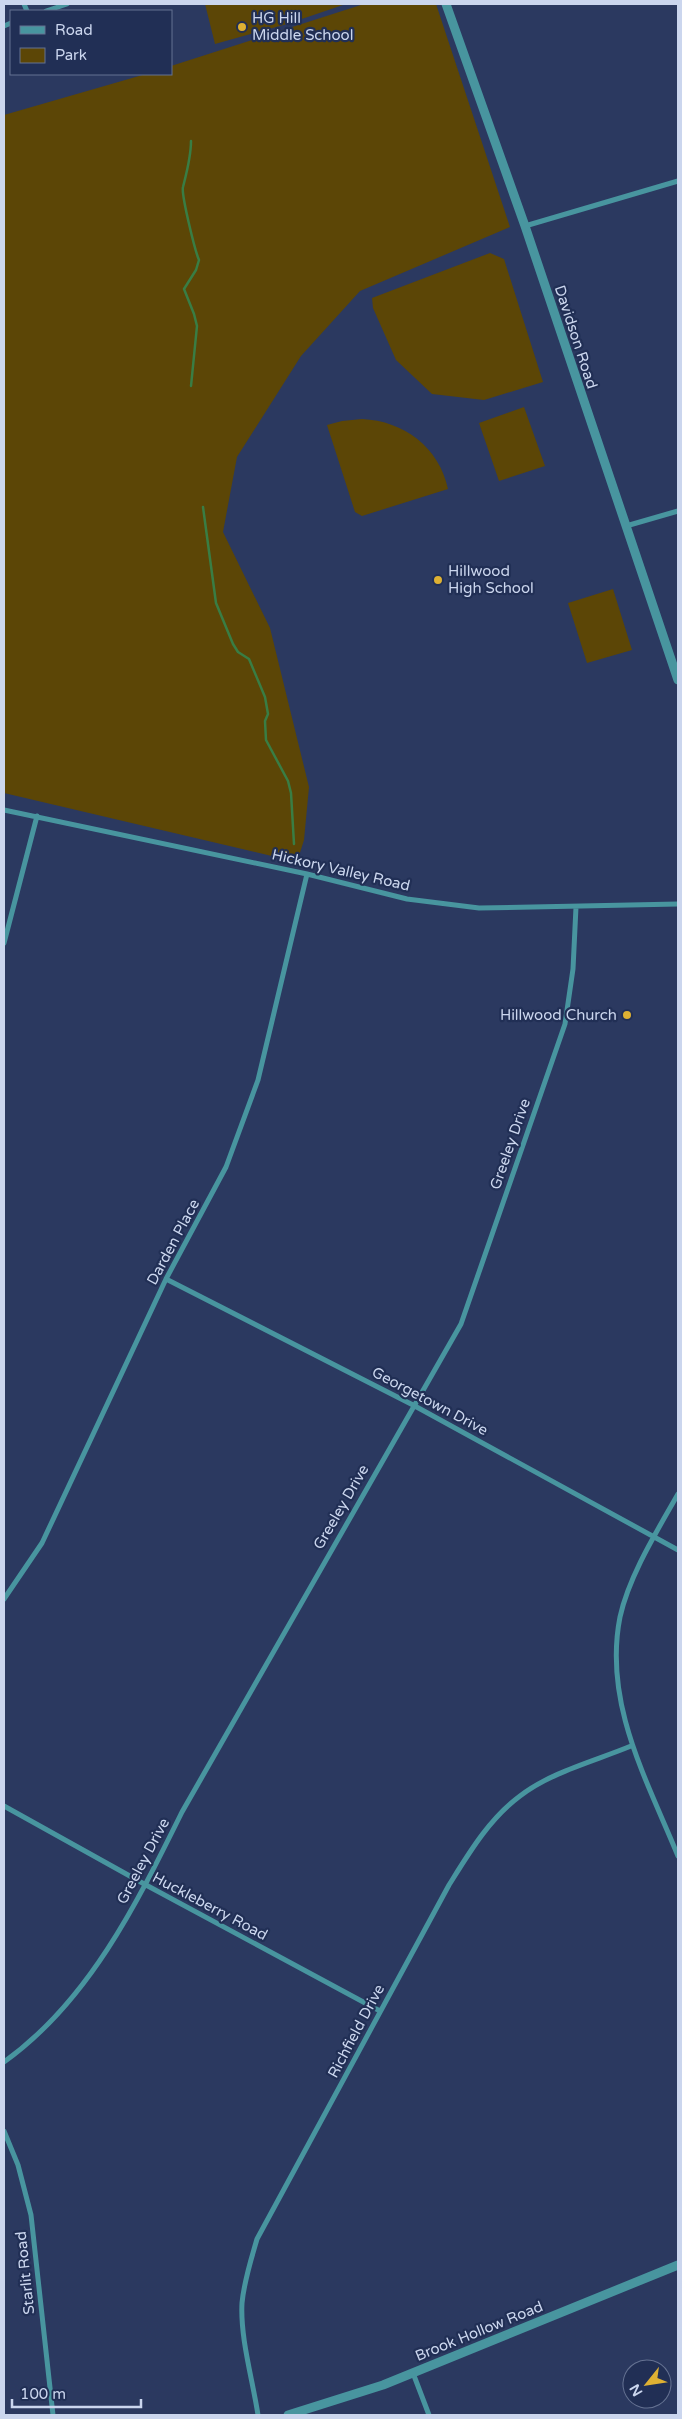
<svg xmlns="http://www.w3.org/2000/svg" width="682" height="2419" viewBox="0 0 682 2419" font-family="'Varela Round',sans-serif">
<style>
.green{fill:#5c4606}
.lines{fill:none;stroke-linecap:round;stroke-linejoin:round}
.stream{stroke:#397d44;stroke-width:2.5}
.minor{stroke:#48959f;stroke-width:5}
.tertiary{stroke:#48959f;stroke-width:9}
.poi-dot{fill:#deb133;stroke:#212f55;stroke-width:2}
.labels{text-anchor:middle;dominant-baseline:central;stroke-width:4.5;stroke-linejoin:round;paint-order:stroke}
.poi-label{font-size:15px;fill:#cbd6ee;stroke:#212f55;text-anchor:start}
.street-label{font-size:15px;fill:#cbd6ee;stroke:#212f55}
</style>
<rect width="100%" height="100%" fill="#2b3960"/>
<!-- green -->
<path class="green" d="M 205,4 L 346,4 L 287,24 L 215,44 Z
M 364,4 L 436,4 L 510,227 L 360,291 L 301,356 L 237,457 L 223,532 L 270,628 L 309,787 L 304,840 L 297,862 L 4,793 L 4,115 L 146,74 L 171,74 L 171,66 Z
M 490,253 L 504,259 L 543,382 L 484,400 L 432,394 L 396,360 L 373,308 L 372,298 Z
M 524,407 L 545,466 L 499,481 L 479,423 Z
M 362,419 C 404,421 439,447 448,489 L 362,516 L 355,512 L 327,425 L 342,421 Z
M 613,589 L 632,650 L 587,663 L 568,603 Z"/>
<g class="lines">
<!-- stream -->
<path class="stream" d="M 191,141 C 191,157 187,171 183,187 C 181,194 195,251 199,260 L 196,270 L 184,289 L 194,314 L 197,326 L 191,386
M 203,507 L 216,603 L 233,644 L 238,652 L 249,659 L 265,697 L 268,714 L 265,721 L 266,740 L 288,781 L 291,793 L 294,844"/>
<!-- minor -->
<path class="minor" d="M 24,4 L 27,11
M 46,11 L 67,4
M 4,26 L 11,23
M 525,226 L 678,181
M 626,526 L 678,511
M 4,810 L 307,874 L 407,899 L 479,908 L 678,904
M 4,943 L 37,816
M 166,1279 L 413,1405 L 678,1550
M 678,1494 C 657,1531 629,1576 620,1617 C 603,1703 647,1780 678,1856
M 4,1599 L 42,1543 L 166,1279 L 226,1167 L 258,1080 L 307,874
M 4,1806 L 146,1885 L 380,2011
M 4,2062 C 89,2001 137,1903 182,1812 L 461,1324 L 565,1024 L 573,969 L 576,907
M 4,2131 L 18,2165 L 31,2215 L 53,2415
M 413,2373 L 429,2415
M 258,2415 C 253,2381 240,2338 242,2303 C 244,2281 251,2260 257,2239 L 449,1885 C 469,1853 489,1819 520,1796 C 551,1772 595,1761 631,1746"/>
<!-- tertiary -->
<path class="tertiary" d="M 446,4 L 525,226 L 678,680
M 288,2415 L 383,2385 L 678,2265"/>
</g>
<!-- markers -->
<g class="poi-dot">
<circle cx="242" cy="27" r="5"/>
<circle cx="438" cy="580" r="5"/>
<circle cx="627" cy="1015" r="5"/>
</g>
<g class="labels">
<!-- poi labels -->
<g class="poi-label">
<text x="252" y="18">HG Hill<tspan x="252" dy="17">Middle School</tspan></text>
<text x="448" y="571">Hillwood<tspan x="448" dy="17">High School</tspan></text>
<text x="617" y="1015" text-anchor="end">Hillwood Church</text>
</g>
<!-- street labels -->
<g class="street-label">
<text transform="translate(576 337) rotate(72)">Davidson Road</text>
<text transform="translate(341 870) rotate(13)">Hickory Valley Road</text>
<text transform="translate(510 1144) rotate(-71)">Greeley Drive</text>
<text transform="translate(173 1242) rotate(-62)">Darden Place</text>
<text transform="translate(430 1401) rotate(28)">Georgetown Drive</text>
<text transform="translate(341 1507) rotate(-60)">Greeley Drive</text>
<text transform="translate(143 1861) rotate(-62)">Greeley Drive</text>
<text transform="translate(210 1906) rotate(28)">Huckleberry Road</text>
<text transform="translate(356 2031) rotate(-62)">Richfield Drive</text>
<text transform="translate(25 2273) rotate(-96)">Starlit Road</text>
<text transform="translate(479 2331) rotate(-22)">Brook Hollow Road</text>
</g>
</g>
<!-- border -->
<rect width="682" height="2419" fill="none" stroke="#cbd6ee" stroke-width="10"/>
<!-- legend -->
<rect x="10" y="10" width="162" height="65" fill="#212f55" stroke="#657292"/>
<rect x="20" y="26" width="25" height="8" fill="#48959f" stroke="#657292"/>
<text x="55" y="35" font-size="15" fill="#cbd6ee">Road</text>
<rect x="20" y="48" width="25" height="15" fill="#5c4606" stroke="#657292"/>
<text x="55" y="60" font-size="15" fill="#cbd6ee">Park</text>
<!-- north arrow -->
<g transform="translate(647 2384) rotate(240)"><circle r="24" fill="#212f55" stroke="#657292"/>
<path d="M0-4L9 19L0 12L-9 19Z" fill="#deb133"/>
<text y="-8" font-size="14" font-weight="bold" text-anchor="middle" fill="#cbd6ee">N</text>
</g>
<!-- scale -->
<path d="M12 2399v8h129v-8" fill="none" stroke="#cbd6ee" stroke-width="2.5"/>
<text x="20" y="2399" font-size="15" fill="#cbd6ee" stroke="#212f55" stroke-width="4" paint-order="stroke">100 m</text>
</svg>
